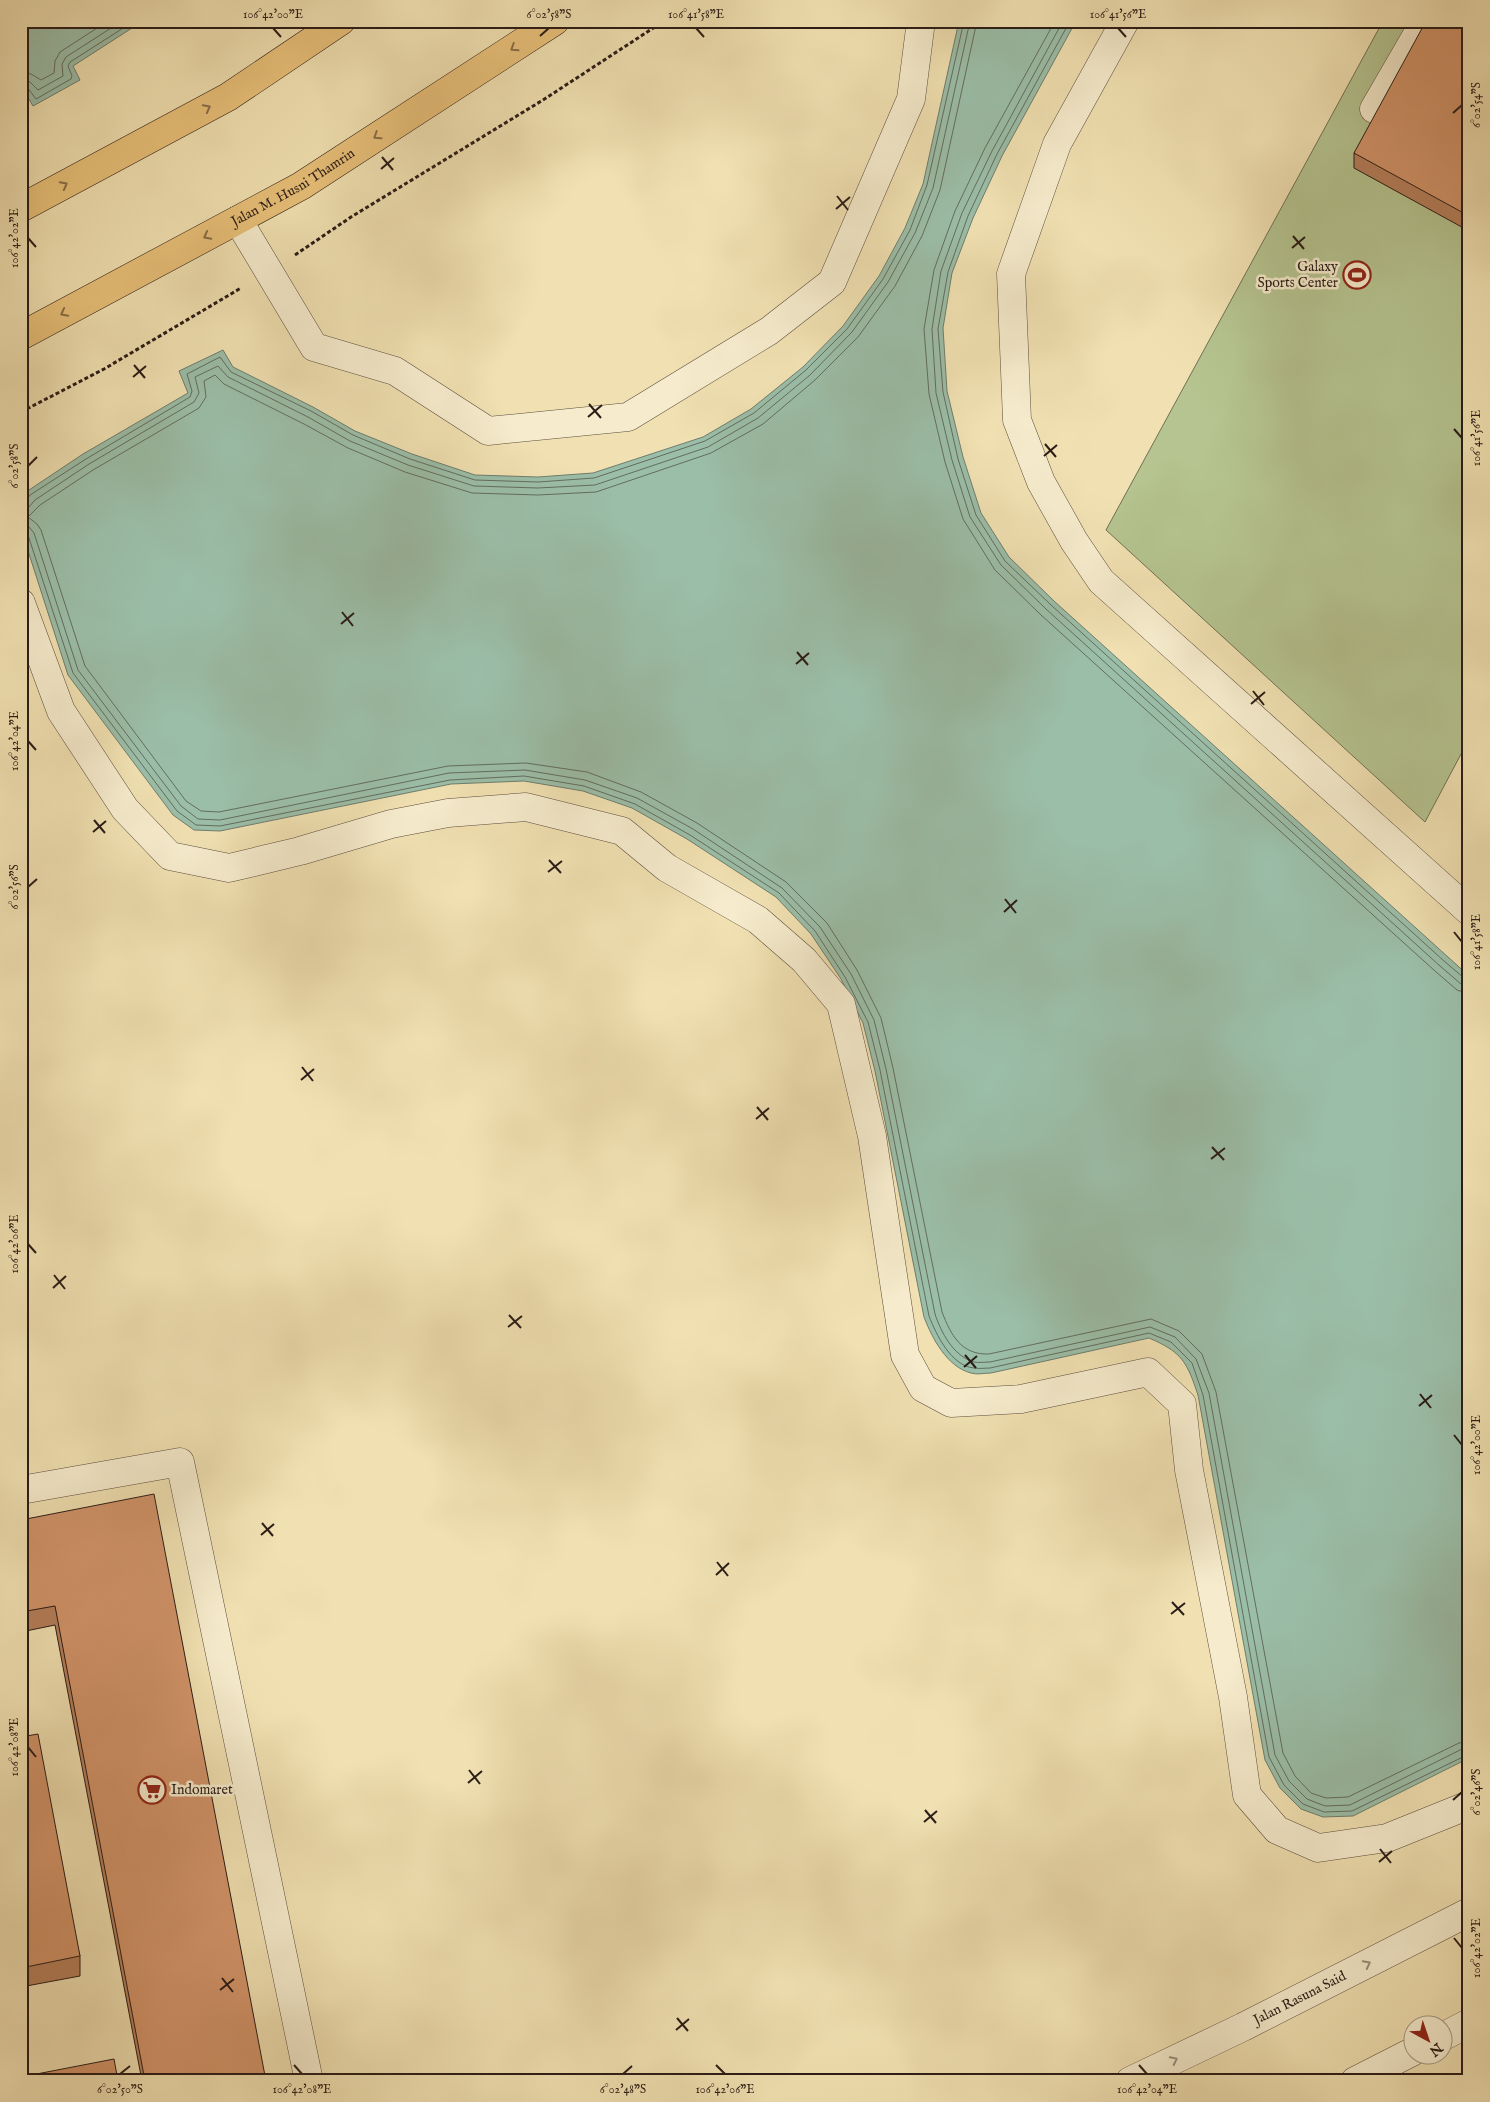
<svg xmlns="http://www.w3.org/2000/svg" width="1490" height="2102" viewBox="0 0 1490 2102" font-family="'IM FELL English',serif">
<style>
.green{fill:#b5c490;stroke:#707054}
.water{fill:#9bbea8;stroke:#6e7d6e}
.lines{fill:none;stroke-linecap:round;stroke-linejoin:round}
.shore{stroke:#626d60;stroke-width:1}
.minor-casing{stroke:#5c4d3e;stroke-width:29}
.major-casing{stroke:#2a1c17;stroke-width:29}
.path{stroke:#2a1c17;stroke-width:3;stroke-dasharray:4 2.5;stroke-linecap:butt}
.minor{stroke:#f6eccd;stroke-width:28}
.major{stroke:#e8c079;stroke-width:28}
.wall{fill:#b57f5b;stroke:#2a1c17}
.building{fill:#d2946a;stroke:#2a1c17}
.oneway{stroke:#896e48}
.oneway2{stroke:#9a8e7b}
.ticks{fill:none;stroke:#2a1c17;stroke-width:2}
.labels{text-anchor:middle;dominant-baseline:central;stroke-width:5;stroke-linejoin:round;paint-order:stroke}
.street-label{font-size:14px;fill:#2a1c17;stroke:#f6eccd}
.poi-label{font-size:14px;fill:#2a1c17;stroke:#f6eccd;text-anchor:end}
.neatline{fill:none;stroke:#2a1c17;stroke-width:2}
.ticks-label{font-size:12px;text-anchor:middle;fill:#2a1c17}
</style>
<rect width="100%" height="100%" fill="#f1e1b2"/>
<filter id="stains"><feTurbulence type="fractalNoise" baseFrequency=".004" numOctaves="4"/><feColorMatrix values="0 0 0 0 .2 0 0 0 0 .09 0 0 0 0 .02 0 0 0 .5 -.17"/></filter>
<radialGradient id="worn" r=".72"><stop offset=".6" stop-color="#630" stop-opacity="0"/><stop offset="1" stop-color="#630" stop-opacity=".3"/></radialGradient>
<!-- green -->
<path class="green" d="M 1383,21 L 1469,21 L 1469,739 L 1425,822 L 1106,530 Z"/>
<!-- water -->
<path class="water" d="M 21,21 L 135,21 L 132,28 L 73,66 L 80,80 L 33,106 L 24,91 L 21,92 Z
M 959,21 L 1076,21 L 1002,156 L 973,218 L 952,273 L 943,328 L 947,391 L 963,457 L 981,513 L 1009,557 L 1054,601 L 1469,976 L 1469,1758 L 1353,1816 L 1323,1817 L 1301,1809 L 1280,1788 L 1265,1760 L 1198,1395 C 1187,1362 1182,1352 1149,1338 L 991,1373 C 985,1373 977,1375 971,1373 C 947,1367 932,1338 924,1317 L 875,1071 L 863,1023 L 841,979 L 811,934 L 776,897 L 687,839 L 632,808 L 583,791 L 524,781 L 451,784 L 220,831 L 194,830 L 173,815 L 68,675 L 21,529 L 21,501 L 26,492 L 83,454 L 188,393 L 179,371 L 223,350 L 233,367 L 313,407 L 355,431 L 412,454 L 475,475 L 538,477 L 593,473 L 703,437 L 751,409 L 803,367 L 843,326 L 879,276 L 905,228 L 923,184 Z"/>
<g class="lines">
<!-- shore -->
<path class="shore" d="M 977,21 L 940,190 L 922,236 L 895,286 L 858,337 L 815,380 L 763,424 L 711,453 L 596,492 L 538,495 L 472,493 L 405,472 L 348,448 L 304,424 L 224,384 L 215,375 L 204,381 L 206,397 L 199,408 L 93,470 L 40,505 L 28,517 L 37,524 L 41,530 L 85,666 L 186,801 L 201,811 L 219,812 L 448,766 L 526,763 L 587,772 L 641,792 L 697,823 L 786,882 L 827,923 L 857,970 L 881,1018 L 893,1068 L 942,1312 C 951,1335 961,1355 989,1354 L 1151,1319 L 1179,1331 L 1202,1354 L 1216,1392 L 1283,1753 L 1295,1776 L 1311,1793 L 1326,1798 L 1348,1797 L 1459,1743 L 1469,1741
M 1055,21 L 985,148 L 955,211 L 934,270 L 924,329 L 929,394 L 945,462 L 963,519 L 995,570 L 1041,615 L 1435,971 L 1457,990 L 1469,994
M 1063,21 L 992,151 L 962,213 L 941,271 L 932,329 L 936,393 L 952,460 L 970,517 L 1001,565 L 1046,609 L 1440,966 L 1461,984 L 1469,986
M 1070,21 L 997,154 L 968,216 L 948,272 L 938,329 L 943,392 L 958,459 L 976,515 L 1005,561 L 1051,605 L 1444,961 L 1464,978 L 1469,980
M 21,72 L 31,74 L 41,80 L 54,73 L 55,61 L 60,52 L 108,21
M 21,80 L 30,82 L 38,90 L 63,76 L 62,64 L 66,57 L 122,21
M 21,86 L 27,87 L 36,99 L 71,79 L 72,76 L 68,66 L 70,62 L 128,25 L 130,21
M 21,502 L 26,501 L 30,495 L 86,459 L 190,397 L 192,391 L 187,374 L 220,357 L 231,372 L 311,411 L 353,435 L 410,459 L 475,480 L 538,482 L 594,478 L 705,441 L 754,413 L 806,370 L 847,329 L 883,279 L 910,230 L 927,185 L 964,21
M 21,508 L 29,507 L 35,500 L 89,464 L 194,402 L 199,393 L 195,377 L 218,366 L 228,377 L 308,417 L 350,441 L 408,465 L 474,486 L 538,488 L 595,485 L 708,447 L 758,418 L 810,375 L 852,332 L 888,282 L 915,233 L 933,188 L 970,21
M 21,525 L 29,527 L 34,533 L 78,670 L 181,806 L 198,819 L 220,820 L 449,773 L 525,770 L 585,780 L 637,798 L 693,829 L 782,888 L 820,927 L 851,974 L 874,1020 L 886,1069 L 935,1314 C 941,1332 953,1356 974,1362 C 978,1363 985,1362 990,1362 L 1150,1327 L 1175,1337 L 1196,1359 L 1209,1393 L 1275,1755 L 1289,1781 L 1307,1799 L 1325,1806 L 1350,1805 L 1462,1749 L 1469,1748
M 21,531 L 26,532 L 28,535 L 73,673 L 177,811 L 196,825 L 220,826 L 450,780 L 524,776 L 584,786 L 635,804 L 690,835 L 779,893 L 815,931 L 845,977 L 868,1022 L 880,1070 L 929,1316 C 936,1334 951,1366 974,1368 C 980,1369 985,1368 990,1368 L 1149,1333 L 1171,1342 L 1192,1363 L 1203,1395 L 1269,1757 L 1284,1785 L 1303,1804 L 1324,1812 L 1352,1811 L 1469,1754"/>
<!-- minor casing -->
<g class="minor-casing">
<g id="minor">
<path d="M 1125,21 L 1057,144 L 1011,274 L 1017,420 L 1041,482 L 1074,541 L 1101,581 L 1469,911"/>
<path d="M 1374,109 L 1425,21"/>
<path d="M 238,220 L 314,347 L 395,371 L 488,431 L 628,417 L 769,331 L 832,282 L 911,99 L 921,21"/>
<path d="M 21,603 L 61,711 L 125,809 L 170,856 L 229,868 L 300,851 L 391,824 L 448,813 L 526,807 L 622,831 L 667,868 L 758,920 L 804,960 L 841,1004 L 872,1136 L 905,1355 L 923,1388 L 951,1403 L 1021,1399 L 1148,1372 L 1182,1404 L 1189,1470 L 1233,1697 L 1247,1795 L 1277,1830 L 1318,1848 L 1387,1838 L 1469,1805"/>
<path d="M 21,1490 L 180,1462 L 309,2081"/>
<path d="M 1442,2037 L 1469,2023"/>
<path id="s1" d="M 1130,2081 L 1243,2027 L 1469,1912"/>
<path d="M 1355,2081 L 1412,2052"/>
</g>
</g>
<!-- major casing -->
<g class="major-casing">
<g id="major">
<path d="M 21,208 L 228,97 L 341,21"/>
<path id="s2" d="M 21,336 L 301,186 L 555,21"/>
</g>
</g>
<!-- path -->
<path class="path" d="M 295,255 L 351,217 L 543,100 L 664,21
M 21,412 L 104,369 L 241,288"/>
<!-- minor -->
<use href="#minor" class="minor"/>
<!-- major -->
<use href="#major" class="major"/>
</g>
<!-- wall -->
<path class="wall" d="M 1469,21 L 1469,231 L 1354,168 L 1354,153 Z
M 21,1520 L 266,2081 L 142,2081 L 55,1625 L 21,1632 Z
M 21,1737 L 80,1956 L 80,1976 L 21,1987 Z"/>
<!-- building -->
<path class="building" d="M 1426,21 L 1469,21 L 1469,216 L 1354,153 Z
M 154,1494 L 266,2081 L 145,2081 L 55,1606 L 21,1612 L 21,1520 Z
M 38,1734 L 80,1956 L 21,1968 L 21,1737 Z
M 114,2059 L 118,2081 L 21,2081 L 21,2077 Z
M 1469,2071 L 1469,2081 L 1449,2081 Z"/>
<!-- one-way arrows -->
<defs><path id="oneway-chevron" d="M-2-3.5L2.5 0L-2 3.5" fill="none" stroke-width="1.6" stroke-linecap="round" stroke-linejoin="round" transform="scale(1.25)"/></defs>
<g class="oneway">
<use href="#oneway-chevron" transform="translate(514 48) rotate(147)"/>
<use href="#oneway-chevron" transform="translate(207 108) rotate(-28)"/>
<use href="#oneway-chevron" transform="translate(377 136) rotate(147)"/>
<use href="#oneway-chevron" transform="translate(64 185) rotate(-28)"/>
<use href="#oneway-chevron" transform="translate(207 236) rotate(152)"/>
<use href="#oneway-chevron" transform="translate(64 313) rotate(152)"/>
</g>
<g class="oneway2">
<use href="#oneway-chevron" transform="translate(1367 1964) rotate(-27)"/>
<use href="#oneway-chevron" transform="translate(1174 2060) rotate(-26)"/>
</g>
<!-- ticks -->
<path class="ticks" d="M 273,28 L 281,37M 696,28 L 704,37M 1118,28 L 1126,37M 540,36 L 549,28M 1453,113 L 1462,105M 382,157 L 393,170M 381,169 L 394,158M 837,196 L 848,210M 836,209 L 850,197M 1293,236 L 1304,249M 28,238 L 36,247M 1292,248 L 1305,237M 134,365 L 145,378M 133,377 L 146,366M 589,404 L 601,418M 588,417 L 602,405M 1454,429 L 1462,438M 1045,444 L 1056,457M 1044,456 L 1057,445M 28,466 L 37,457M 342,612 L 353,626M 341,624 L 354,613M 797,652 L 808,665M 796,664 L 809,653M 1253,691 L 1264,705M 1251,704 L 1265,692M 28,741 L 36,750M 94,820 L 105,833M 93,832 L 106,821M 549,860 L 561,873M 548,872 L 562,861M 28,887 L 37,879M 1005,899 L 1016,913M 1004,912 L 1017,900M 1454,932 L 1462,942M 302,1067 L 313,1081M 301,1080 L 314,1069M 757,1107 L 768,1120M 756,1119 L 769,1108M 1212,1147 L 1224,1160M 1211,1159 L 1225,1148M 28,1244 L 36,1253M 54,1275 L 65,1289M 53,1288 L 66,1276M 509,1315 L 521,1328M 508,1327 L 522,1316M 965,1355 L 976,1368M 964,1367 L 977,1356M 1420,1394 L 1431,1408M 1419,1406 L 1432,1395M 1454,1435 L 1462,1445M 262,1523 L 273,1536M 261,1535 L 274,1524M 717,1562 L 728,1576M 716,1575 L 729,1563M 1172,1602 L 1184,1615M 1171,1614 L 1185,1603M 28,1747 L 36,1757M 469,1770 L 480,1784M 468,1783 L 482,1771M 1453,1800 L 1462,1792M 925,1810 L 936,1823M 924,1822 L 937,1811M 1380,1849 L 1391,1863M 1379,1862 L 1392,1851M 1454,1938 L 1462,1948M 222,1978 L 233,1992M 220,1990 L 234,1979M 677,2018 L 688,2031M 676,2030 L 689,2019M 294,2065 L 302,2074M 716,2065 L 725,2074M 1139,2065 L 1147,2074M 120,2074 L 130,2066M 623,2074 L 632,2066"/>
<!-- icons -->
<defs>
<g id="stadium-ring" transform="scale(1.4375)"><circle r="9.5" fill="#f6eccd" stroke="#8f2418" stroke-width="1.5"/><path d="M0-5a6.5 5 0 1 0 0 10a6.5 5 0 1 0 0-10ZM-3.5-1.8h7v3.6h-7Z" fill="#8f2418"/></g>
<g id="supermarket-ring" transform="scale(1.4375)"><circle r="9.5" fill="#f6eccd" stroke="#8f2418" stroke-width="1.5"/><path d="M-6-5.5h2.5l.6 2H6L4.5 2H-2.5L-4.4-4H-6ZM-1.5 3.2a1.3 1.3 0 1 0 .1 0ZM3 3.2a1.3 1.3 0 1 0 .1 0Z" fill="#8f2418"/></g>
</defs>
<g fill-rule="evenodd">
<use href="#stadium-ring" x="1357" y="275"/>
<use href="#supermarket-ring" x="152" y="1790"/>
</g>
<g class="labels">
<!-- street labels -->
<g class="street-label">
<text stroke="none"><textPath href="#s2" startOffset="310">Jalan M. Husni Thamrin</textPath></text>
<text stroke="none"><textPath href="#s1" startOffset="189">Jalan Rasuna Said</textPath></text>
</g>
<!-- poi labels -->
<g class="poi-label">
<text x="1338" y="267">Galaxy<tspan x="1338" dy="16">Sports Center</tspan></text>
<text x="171" y="1790" text-anchor="start">Indomaret</text>
</g>
</g>
<!-- margin -->
<rect width="1490" height="2102" fill="none" stroke="#f1e1b2" stroke-width="55"/>
<!-- north arrow -->
<g transform="translate(1428 2040) rotate(140)"><circle r="24" fill="#f6eccd" stroke="#a49984"/>
<path d="M0-4L9 19L0 12L-9 19Z" fill="#8f2418"/>
<text y="-8" font-size="14" font-weight="bold" text-anchor="middle" fill="#2a1c17">N</text>
</g>
<rect x="28" y="28" width="1434" height="2046" class="neatline"/>
<g class="ticks-label">
<text x="273" y="18">106°42'00"E</text>
<text x="549" y="18">6°02'58"S</text>
<text x="696" y="18">106°41'58"E</text>
<text x="1118" y="18">106°41'56"E</text>
<text transform="translate(1476 105) rotate(-90)" y="4">6°02'54"S</text>
<text transform="translate(14 238) rotate(-90)" y="4">106°42'02"E</text>
<text transform="translate(1476 438) rotate(-90)" y="4">106°41'56"E</text>
<text transform="translate(14 466) rotate(-90)" y="4">6°02'58"S</text>
<text transform="translate(14 741) rotate(-90)" y="4">106°42'04"E</text>
<text transform="translate(14 887) rotate(-90)" y="4">6°02'56"S</text>
<text transform="translate(1476 942) rotate(-90)" y="4">106°41'58"E</text>
<text transform="translate(14 1244) rotate(-90)" y="4">106°42'06"E</text>
<text transform="translate(1476 1445) rotate(-90)" y="4">106°42'00"E</text>
<text transform="translate(14 1747) rotate(-90)" y="4">106°42'08"E</text>
<text transform="translate(1476 1792) rotate(-90)" y="4">6°02'46"S</text>
<text transform="translate(1476 1948) rotate(-90)" y="4">106°42'02"E</text>
<text x="120" y="2093">6°02'50"S</text>
<text x="302" y="2093">106°42'08"E</text>
<text x="623" y="2093">6°02'48"S</text>
<text x="725" y="2093">106°42'06"E</text>
<text x="1147" y="2093">106°42'04"E</text>
</g>
<rect width="100%" height="100%" filter="url(#stains)"/>
<rect width="100%" height="100%" fill="url(#worn)"/>
</svg>
